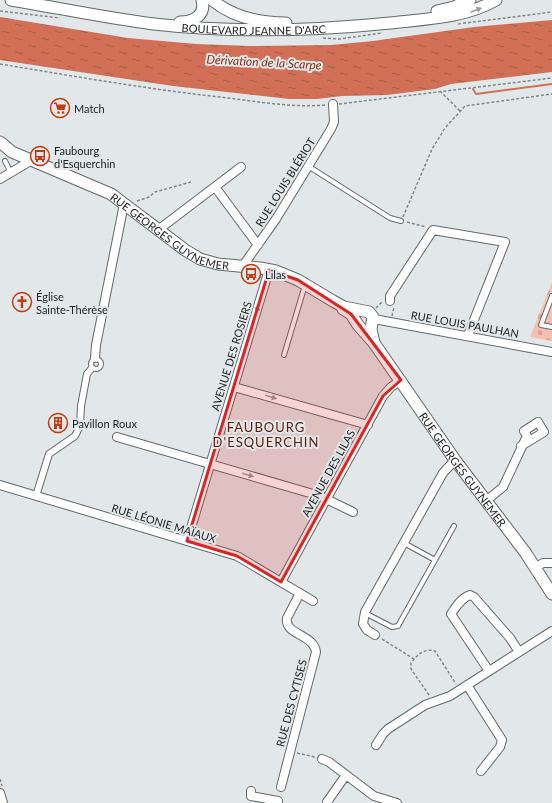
<svg xmlns="http://www.w3.org/2000/svg" width="552" height="803" viewBox="0 0 552 803" font-family="Lato,sans-serif">
<style>
.cemetery{fill:url(#cemetery-stones)}
.water{fill:url(#water-ripples)}
.lines{fill:none;stroke-linecap:round;stroke-linejoin:round}
.stream{stroke:#d17056;stroke-width:2}
.service-casing{stroke:#636969;stroke-width:6}
.pedestrian-casing{stroke:#636969;stroke-width:8}
.minor-casing{stroke:#636969;stroke-width:10}
.secondary-casing{stroke:#636969;stroke-width:13}
.path{stroke:#838788;stroke-width:1.5;stroke-dasharray:3 2;stroke-linecap:butt}
.service{stroke:#fff;stroke-width:4}
.pedestrian{stroke:#fff;stroke-width:6}
.minor{stroke:#fff;stroke-width:8}
.secondary{stroke:#fff;stroke-width:11}
.oneway{fill:#9c9c9d}
.marked{fill:#d62828;fill-opacity:0.2;stroke:#d62828;stroke-width:3;stroke-linejoin:round}
.labels{text-anchor:middle;dominant-baseline:central;stroke-width:4;stroke-linejoin:round;paint-order:stroke}
.street-label{font-size:11px;fill:#222425;stroke:#e2e8e9}
.poi-label{font-size:11px;fill:#222425;stroke:#e2e8e9;text-anchor:start}
.water-label{font-size:12px;font-style:italic;fill:#872e15;stroke:#e2e8e9}
.quarter-label{font-size:13px;letter-spacing:1px;fill:#5f1d0b;stroke:#e2e8e9}
</style>
<defs>
<pattern id="cemetery-stones" width="16" height="16" patternUnits="userSpaceOnUse"><rect width="16" height="16" fill="#f6bfb0"/><path d="M2 7V4a2 2 0 0 1 4 0v3zM10 15v-3a2 2 0 0 1 4 0v3z" fill="#d3a497"/></pattern>
<pattern id="water-ripples" width="26" height="14" patternUnits="userSpaceOnUse"><rect width="26" height="14" fill="#d17056"/><path d="M2 4q2-2 4 0t4 0M15 11q2-2 4 0t4 0" fill="none" stroke="#a95c47"/></pattern>
</defs>
<rect width="100%" height="100%" fill="#e2e8e9"/>
<!-- cemetery -->
<path class="cemetery" d="M 552,282 L 552,341 L 530,337 Z"/>
<!-- water -->
<path class="water" d="M 0,17 L 128,38 L 196,44 L 250,46 L 331,45 L 373,41 L 474,27 L 552,20 L 552,72 L 451,84 L 435,89 L 387,95 L 342,96 L 317,99 L 289,99 L 173,86 L 0,60 Z"/>
<g class="lines">
<!-- stream -->
<path class="stream" d="M 473,89 L 476,94 L 552,84"/>
<!-- service casing -->
<g class="service-casing">
<path id="service" d="M 5,161 L 11,173
M 308,166 L 390,218 L 401,221
M 552,296 L 541,325 L 552,327
M 284,355 L 305,285
M91 364a5 5 0 1 1 10 0a5 5 0 1 1-10 0Z
M 404,543 L 435,560 L 454,526
M 365,613 L 392,627 L 398,626 L 435,560"/>
</g>
<!-- pedestrian casing -->
<g class="pedestrian-casing">
<path id="pedestrian" d="M 36,496 L 49,454 L 75,436 L 80,426 L 81,406 L 87,374 L 92,368"/>
</g>
<!-- minor casing -->
<g class="minor-casing">
<path id="minor" d="M 0,179 L 32,160
M 215,187 L 258,245
M 158,230 L 241,167
M 242,267 L 276,219 L 331,129 L 334,122 L 333,104
M 390,301 L 390,296 L 433,230 L 505,242 L 468,335
M 374,319 L 552,352
M 95,358 L 96,345 L 123,209 L 125,204
M 234,387 L 368,425
M 117,437 L 320,496 L 353,512
M 0,485 L 237,556 L 313,601
M 486,501 L 503,487 L 527,436 L 524,431 L 538,422 L 544,432 L 521,446
M 187,541 L 269,270
M 536,567 L 543,563 L 552,563
M 281,582 L 383,396 L 391,387 L 401,380
M 375,635 L 367,630 L 363,624 L 365,612 L 443,473 L 455,460
M 489,671 L 451,614 C 456,607 461,598 470,595 L 474,597 L 510,638 L 519,652
M 467,685 L 502,740 L 500,747 L 481,771
M 376,745 L 383,734 L 388,729 L 425,705 L 450,696 L 552,631
M 322,759 L 329,762 L 374,796 L 397,803
M 281,787 L 316,652 C 314,634 284,635 287,618 L 300,593
M 251,791 L 251,796 L 278,801
M 0,793 L 3,803
M 327,802 L 346,775"/>
</g>
<!-- secondary casing -->
<g class="secondary-casing">
<g id="secondary">
<path id="s1" d="M 11,0 C 59,8 106,18 154,24 C 233,33 312,31 390,23 C 425,19 465,18 496,0"/>
<path d="M 212,0 C 234,18 259,23 286,23"/>
<path d="M 437,11 L 454,7 L 470,0"/>
<path d="M 180,22 C 194,22 206,15 202,0"/>
<path id="s2" d="M 0,142 L 12,152 L 111,194 L 185,250 L 200,259 L 218,264 L 260,268 L 276,271 L 298,280 L 333,301 L 344,307 L 369,312 L 373,317 L 371,329 L 374,343"/>
<path id="s3" d="M 343,309 L 351,314 L 358,325 L 374,343 L 455,460 L 525,552 L 552,594"/>
</g>
</g>
<!-- path -->
<path class="path" d="M 0,11 L 60,18
M 458,24 L 552,12
M 323,38 L 339,39 L 382,33
M 0,64 C 73,76 146,89 220,97 C 255,101 290,108 326,105
M 440,91 L 460,111
M 339,104 L 552,78
M 137,201 L 149,197 L 155,192 L 191,182
M 403,217 L 432,149 L 445,128 L 465,106 L 552,94
M 407,222 L 426,227
M 376,308 L 383,301
M 392,316 L 394,307
M 382,639 L 414,659
M 429,695 L 411,669 L 411,663 C 417,655 424,648 435,651 L 456,684
M 297,753 L 315,757
M 0,779 L 2,786"/>
<!-- service -->
<use href="#service" class="service"/>
<!-- pedestrian -->
<use href="#pedestrian" class="pedestrian"/>
<!-- minor -->
<use href="#minor" class="minor"/>
<!-- secondary -->
<use href="#secondary" class="secondary"/>
</g>
<!-- one-way arrows -->
<defs><path id="oneway-solid" d="M-6-.8H1V-3.2L6.5 0L1 3.2V.8H-6Z"/></defs>
<g class="oneway">
<use href="#oneway-solid" transform="translate(476 10) rotate(-21)"/>
<use href="#oneway-solid" transform="translate(258 307) rotate(107)"/>
<use href="#oneway-solid" transform="translate(271 397) rotate(16)"/>
<use href="#oneway-solid" transform="translate(248 475) rotate(16)"/>
</g>
<!-- marked area -->
<path class="marked" d="M 269,270 L 298,280 L 351,314 L 401,380 L 383,396 L 281,582 L 237,556 L 187,541 Z"/>
<!-- icons -->
<defs>
<g id="supermarket-ring" transform="scale(1)"><circle r="9.5" fill="#e2e8e9" stroke="#c43b10" stroke-width="1.5"/><path d="M-6-5.5h2.5l.6 2H6L4.5 2H-2.5L-4.4-4H-6ZM-1.5 3.2a1.3 1.3 0 1 0 .1 0ZM3 3.2a1.3 1.3 0 1 0 .1 0Z" fill="#c43b10"/></g>
<g id="bus-ring" transform="scale(1)"><circle r="9.5" fill="#e2e8e9" stroke="#c43b10" stroke-width="1.5"/><path d="M-5-6H5V4H4V6H2V4H-2V6H-4V4H-5ZM-3.5-4V0h7V-4ZM-3.5 1.2v1.5H-2V1.2ZM2 1.2v1.5H3.5V1.2Z" fill="#c43b10"/></g>
<g id="church-ring" transform="scale(1)"><circle r="9.5" fill="#e2e8e9" stroke="#c43b10" stroke-width="1.5"/><path d="M-1.2-6h2.4v3.5h3.3v2.4h-3.3V6h-2.4V-.1h-3.3v-2.4h3.3Z" fill="#c43b10"/></g>
<g id="building-ring" transform="scale(1)"><circle r="9.5" fill="#e2e8e9" stroke="#c43b10" stroke-width="1.5"/><path d="M-4-6H4V6H1V3H-1V6H-4ZM-2.5-4.3h1.7v1.8h-1.7ZM.8-4.3h1.7v1.8H.8ZM-2.5-1h1.7V.8h-1.7ZM.8-1h1.7V.8H.8Z" fill="#c43b10"/></g>
</defs>
<g fill-rule="evenodd">
<use href="#supermarket-ring" x="60" y="108"/>
<use href="#bus-ring" x="40" y="156"/>
<use href="#bus-ring" x="251" y="274"/>
<use href="#church-ring" x="22" y="302"/>
<use href="#building-ring" x="58" y="423"/>
</g>
<g class="labels">
<!-- street labels -->
<g class="street-label">
<text stroke="none"><textPath href="#s1" startOffset="245">BOULEVARD JEANNE D'ARC</textPath></text>
<text transform="translate(285 182) rotate(-58)">RUE LOUIS BLÉRIOT</text>
<text stroke="none"><textPath href="#s2" startOffset="194">RUE GEORGES GUYNEMER</textPath></text>
<text transform="translate(465 324) rotate(10)">RUE LOUIS PAULHAN</text>
<text transform="translate(231 356) rotate(-73)">AVENUE DES ROSIERS</text>
<text stroke="none"><textPath href="#s3" startOffset="201">RUE GEORGES GUYNEMER</textPath></text>
<text transform="translate(328 473) rotate(-61)">AVENUE DES LILAS</text>
<text transform="translate(164 523) rotate(17)">RUE LÉONIE MAÏAUX</text>
<text transform="translate(291 703) rotate(-75)">RUE DES CYTISES</text>
</g>
<!-- poi labels -->
<g class="poi-label">
<text x="74" y="108">Match</text>
<text x="54" y="150">Faubourg<tspan x="54" dy="13">d'Esquerchin</tspan></text>
<text x="265" y="274">Lilas</text>
<text x="36" y="296">Église<tspan x="36" dy="13">Sainte-Thérèse</tspan></text>
<text x="72" y="423">Pavillon Roux</text>
</g>
<!-- water labels -->
<g class="water-label">
<text transform="translate(264 62) rotate(3)">Dérivation de la Scarpe</text>
</g>
<!-- quarter labels -->
<g class="quarter-label">
<text x="266" y="427">FAUBOURG<tspan x="266" dy="15">D'ESQUERCHIN</tspan></text>
</g>
</g>
</svg>
